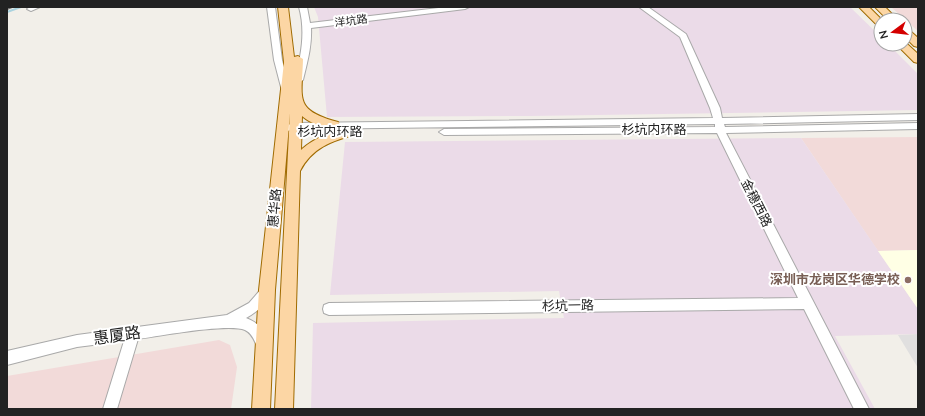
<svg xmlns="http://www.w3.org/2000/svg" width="925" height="416" viewBox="0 0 925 416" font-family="'Nunito Sans','Noto Sans SC',sans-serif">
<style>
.residential{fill:#e0dfdf}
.commercial{fill:#f2dad9}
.industrial{fill:#ebdbe8}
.education{fill:#ffffe5}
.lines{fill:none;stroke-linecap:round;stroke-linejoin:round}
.stream{stroke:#aad3df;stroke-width:2}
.minor-casing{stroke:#a9a9a9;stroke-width:2}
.major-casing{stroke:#a06b00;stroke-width:2}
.minor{fill:#fff;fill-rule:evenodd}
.major{fill:#fcd6a4;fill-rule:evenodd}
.rail{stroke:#707070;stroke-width:2;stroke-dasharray:6 6;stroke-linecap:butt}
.education-dot{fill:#8d6e63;stroke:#fff;stroke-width:1.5}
.labels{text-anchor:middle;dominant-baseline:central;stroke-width:4;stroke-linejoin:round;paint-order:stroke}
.far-street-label{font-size:11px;fill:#222;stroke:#fff}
.street-label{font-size:13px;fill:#222;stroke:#fff}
.education-label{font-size:13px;font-weight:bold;fill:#785e54;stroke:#fff;text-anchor:end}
.near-street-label{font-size:16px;fill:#222;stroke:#fff}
</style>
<rect width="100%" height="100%" fill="#f2efe9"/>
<!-- residential -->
<path class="residential" d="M 918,334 L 918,368 L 898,335 Z"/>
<!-- commercial -->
<path class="commercial" d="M 892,8 L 918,8 L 918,31 Z
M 918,137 L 918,250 L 878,251 L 801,138 Z
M 219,340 L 230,345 L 237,367 L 231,409 L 7,409 L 7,376 Z"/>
<!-- industrial -->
<path class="industrial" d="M 314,7 L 850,7 L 881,37 L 881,44 L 888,44 L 918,74 L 918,110 L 530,116 L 327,117 L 318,17 Z
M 801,138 L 918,309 L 918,334 L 835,336 L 875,409 L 311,409 L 313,323 L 564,318 L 559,291 L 330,295 L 345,142 Z"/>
<!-- education -->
<path class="education" d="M 918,250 L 918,309 L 878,251 Z"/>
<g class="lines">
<!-- stream -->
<path class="stream" d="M 7,12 L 21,7"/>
<!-- minor casing -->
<g class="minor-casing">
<path id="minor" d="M 30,7 L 40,7 L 31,11 L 27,9 Z
M 267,7 L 275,7 L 282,60 L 290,91 L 286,94 L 282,91 L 274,60 Z
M 299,7 L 307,7 L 310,23 L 447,7 L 469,7 L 465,9 L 311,28 C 312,46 307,63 303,80 L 299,83 L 295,80 C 301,55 306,32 299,7 Z
M 639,7 L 648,7 L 686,34 L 720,108 L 722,118 L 918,114 L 918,120 L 724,124 L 725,127 L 918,123 L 918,129 L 726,133 L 869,409 L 854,409 L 804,309 L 329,315 L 324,313 L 323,309 L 324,305 L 329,303 L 798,298 L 717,133 L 444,135 L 439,132 L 444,129 L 715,127 L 715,124 L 295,129 L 287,131 L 282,128 L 284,126 L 295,123 L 713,118 L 710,108 L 680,37 Z
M 266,287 L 270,288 L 272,292 C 266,304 257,312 246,318 C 259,323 263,329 269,342 L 267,346 L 262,348 L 257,346 C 254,340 252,333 245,330 C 228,323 159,336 138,339 L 117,409 L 103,409 L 124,341 L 77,347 L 7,365 L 7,351 L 77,335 L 227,315 L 249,303 L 262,288 Z"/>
</g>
<!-- major casing -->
<g class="major-casing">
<path id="major" d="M 278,7 L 288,7 L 294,57 L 298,56 L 303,59 C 302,99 293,110 338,122 L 340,125 L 338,128 C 327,131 310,123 302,116 L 301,150 C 312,140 339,125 354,129 L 356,132 L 354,135 C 331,141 312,148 300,171 L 293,409 L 275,409 L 290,113 L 275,290 L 270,409 L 252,409 L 259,290 L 284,62 Z
M 859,7 L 869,7 L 882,20 L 881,20 L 881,27 L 878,26 Z
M 875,7 L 885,7 L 898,20 L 888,20 Z
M 905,28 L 908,29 L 918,38 L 918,47 L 914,46 L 905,37 Z
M 905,42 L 918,54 L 918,63 L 914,62 L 896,44 L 905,44 Z"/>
</g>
<!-- minor -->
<use href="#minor" class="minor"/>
<!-- major -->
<use href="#major" class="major"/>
<!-- rail -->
<path class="rail" d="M 7,9 L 12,7"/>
</g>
<!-- markers -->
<circle class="education-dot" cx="908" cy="280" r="4"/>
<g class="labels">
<!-- far-street labels -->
<g class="far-street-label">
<text transform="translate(351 21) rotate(-7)">洋坑路</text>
</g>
<!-- street labels -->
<g class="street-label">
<text x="654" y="130">杉坑内环路</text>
<text x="330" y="132">杉坑内环路</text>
<text transform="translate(756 203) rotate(63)">金穗西路</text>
<text transform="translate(275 208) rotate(-85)">惠华路</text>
<text transform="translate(568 306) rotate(-1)">杉坑一路</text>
</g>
<!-- education labels -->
<g class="education-label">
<text x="900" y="280">深圳市龙岗区华德学校</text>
</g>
<!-- near-street labels -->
<g class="near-street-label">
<text transform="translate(117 336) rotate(-8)">惠厦路</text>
</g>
</g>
<!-- border -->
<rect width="925" height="416" fill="none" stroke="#222222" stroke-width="16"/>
<!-- north arrow -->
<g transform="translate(893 32) rotate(255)"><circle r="19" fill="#ffffff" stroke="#a7a7a7"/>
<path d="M0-3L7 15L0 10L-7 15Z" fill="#d40000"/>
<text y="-6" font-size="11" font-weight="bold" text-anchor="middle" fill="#222222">N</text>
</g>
</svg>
